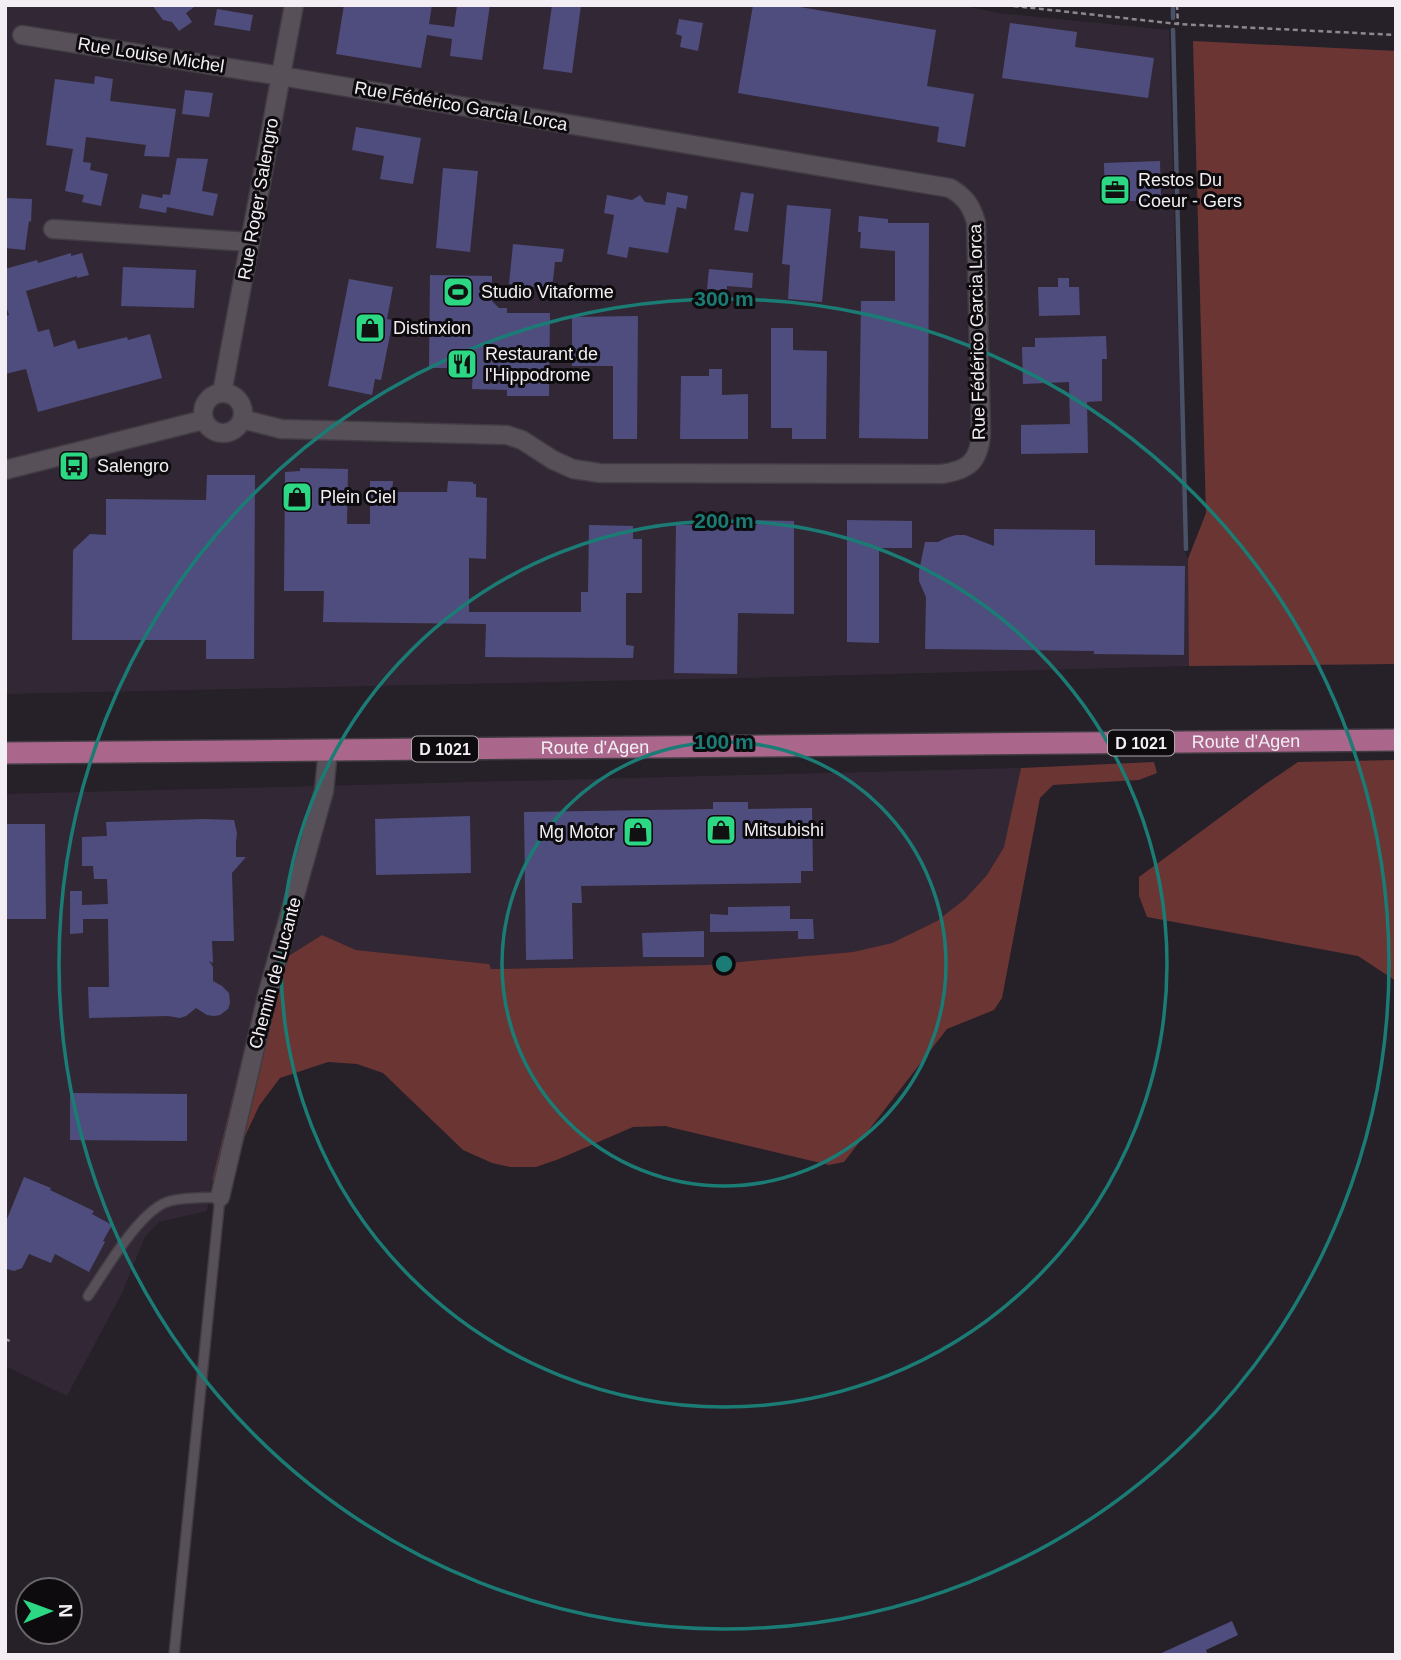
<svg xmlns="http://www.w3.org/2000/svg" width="1401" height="1660" viewBox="0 0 1401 1660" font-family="Arial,sans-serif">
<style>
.built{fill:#322835}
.green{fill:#6b3534}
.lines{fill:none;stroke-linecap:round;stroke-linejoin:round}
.stream{stroke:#495266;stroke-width:4.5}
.building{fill:#4f4d7d}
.lane-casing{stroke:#413c43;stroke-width:12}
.street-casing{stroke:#413c43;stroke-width:21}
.primary-casing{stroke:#413c43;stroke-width:24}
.path{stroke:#8d888e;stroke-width:2.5;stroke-dasharray:5 3.5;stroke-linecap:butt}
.lane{stroke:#575059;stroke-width:9}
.street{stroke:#575059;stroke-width:18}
.primary{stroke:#aa678b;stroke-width:21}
.ring{fill:none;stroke:#1a7c75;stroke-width:3.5}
.labels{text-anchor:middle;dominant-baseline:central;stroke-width:6;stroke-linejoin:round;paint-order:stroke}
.shield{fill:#0d0b0e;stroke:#adaaae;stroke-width:2}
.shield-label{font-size:16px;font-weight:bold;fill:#f2eef3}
.street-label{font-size:18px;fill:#f2eef3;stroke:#0d0b0e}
.poi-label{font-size:18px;fill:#f2eef3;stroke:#0d0b0e;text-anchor:start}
.centre{fill:#1a7c75;stroke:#0d0b0e;stroke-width:3.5}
.ring-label{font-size:21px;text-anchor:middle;font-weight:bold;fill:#1a7c75;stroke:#0d0b0e;stroke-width:6;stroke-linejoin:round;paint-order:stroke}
</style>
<rect width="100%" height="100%" fill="#262028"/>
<!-- built -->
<path class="built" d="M 5,5 L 959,5 L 999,13 L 1169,30 L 1184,551 L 1188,559 L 1206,513 L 1193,41 L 1396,51 L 1396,664 L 1189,666 L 741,678 L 5,694 Z
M 1021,768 L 1004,847 L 987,875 L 965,899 L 937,921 L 892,943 L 853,952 L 706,965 L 490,969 L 489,964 L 356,950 L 322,935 L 263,972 L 212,1181 L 207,1211 L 159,1222 L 145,1237 L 122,1293 L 67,1396 L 5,1366 L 5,794 Z"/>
<!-- green -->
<path class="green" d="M 1193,41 L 1396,51 L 1396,664 L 1189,666 L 1188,559 L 1206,513 Z
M 1396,760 L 1396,981 L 1358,956 L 1147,917 L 1139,896 L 1139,877 L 1264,785 L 1298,762 Z
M 1154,762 L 1157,773 L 1139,780 L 1053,785 L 1040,798 L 1002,998 L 994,1010 L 947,1029 L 844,1162 L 829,1165 L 665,1126 L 633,1127 L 559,1159 L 536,1167 L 510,1167 L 492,1163 L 463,1150 L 383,1073 L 357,1064 L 328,1062 L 280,1078 L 259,1106 L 234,1160 L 212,1181 L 263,972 L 322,935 L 356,950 L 489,964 L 491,969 L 706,965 L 853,952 L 892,943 L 937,921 L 965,899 L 987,875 L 1004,847 L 1021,768 Z"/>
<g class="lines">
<!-- stream -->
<path class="stream" d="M 1173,5 L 1173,18
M 1173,30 L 1186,549"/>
</g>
<!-- building -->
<path class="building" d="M 152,5 L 197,5 L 186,13 L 192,22 L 179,31 L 172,22 L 163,20 Z
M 344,5 L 432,5 L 429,24 L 454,27 L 457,5 L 490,5 L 482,60 L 450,56 L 452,39 L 427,35 L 421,68 L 336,54 Z
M 552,5 L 581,5 L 572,73 L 543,69 Z
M 753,5 L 788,5 L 936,30 L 927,86 L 974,94 L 965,147 L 937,142 L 939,127 L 738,93 Z
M 217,9 L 253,15 L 250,31 L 214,25 Z
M 679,19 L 703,23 L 698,51 L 680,47 L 682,36 L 676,34 Z
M 1010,23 L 1077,32 L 1075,47 L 1154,58 L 1148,98 L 1002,78 Z
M 95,76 L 113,79 L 110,101 L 176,109 L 169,157 L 144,156 L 146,145 L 86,137 L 83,162 L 91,163 L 90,170 L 108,174 L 101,206 L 82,202 L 84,195 L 65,191 L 73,149 L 46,145 L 55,79 L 94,84 Z
M 185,90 L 213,93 L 209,117 L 182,114 Z
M 356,127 L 421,138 L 413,184 L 380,179 L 384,156 L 352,150 Z
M 177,158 L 208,159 L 202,191 L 218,194 L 213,216 L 167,207 L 166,213 L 139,208 L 142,194 L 162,198 L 163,194 L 170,195 Z
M 1160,161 L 1161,200 L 1105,202 L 1104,163 Z
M 443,168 L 478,171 L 470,252 L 436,248 Z
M 667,192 L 688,196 L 686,209 L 677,207 L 668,253 L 629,247 L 627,258 L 607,254 L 614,215 L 604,213 L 607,195 L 632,200 L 640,195 L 645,202 L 665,205 Z
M 741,192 L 754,194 L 748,232 L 734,230 Z
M 5,198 L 32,199 L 31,222 L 29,221 L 25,250 L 5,248 Z
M 787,205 L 831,209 L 822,302 L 788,299 L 790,265 L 782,264 Z
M 859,216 L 888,219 L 888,223 L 929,223 L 928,439 L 859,438 L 861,301 L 895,301 L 895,251 L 860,248 L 861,232 L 858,232 Z
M 513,244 L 564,249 L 562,262 L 555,262 L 552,289 L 509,284 Z
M 71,253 L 71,256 L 82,253 L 89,275 L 77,278 L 77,276 L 26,291 L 38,332 L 49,329 L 54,347 L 75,340 L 78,349 L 127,337 L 128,340 L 150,334 L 162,378 L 38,412 L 26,369 L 5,374 L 5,316 L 9,315 L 5,303 L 5,269 L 37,260 L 38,263 Z
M 123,267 L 196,270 L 194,308 L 121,306 Z
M 709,269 L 753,273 L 752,288 L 727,286 L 727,291 L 707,289 Z
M 430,275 L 492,276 L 492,301 L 499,308 L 507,308 L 507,313 L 550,313 L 549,396 L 507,396 L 507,390 L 472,389 L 473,368 L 429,368 Z
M 1058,278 L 1069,278 L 1069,287 L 1079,287 L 1080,315 L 1039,316 L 1038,287 L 1058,287 Z
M 349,279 L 393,287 L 387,319 L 393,320 L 381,380 L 375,379 L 372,395 L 328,386 Z
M 638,316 L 637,439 L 613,439 L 613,366 L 572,366 L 572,317 Z
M 771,328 L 793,328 L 793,350 L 827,351 L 826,439 L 792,439 L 792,428 L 771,428 Z
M 1106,336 L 1107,359 L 1102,359 L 1102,401 L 1087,402 L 1088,453 L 1021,454 L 1021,425 L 1070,424 L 1069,382 L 1023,384 L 1022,347 L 1035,347 L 1035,338 Z
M 709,369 L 722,369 L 722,395 L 748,394 L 748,439 L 680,439 L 681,376 L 709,376 Z
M 300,468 L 348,469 L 347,524 L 370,524 L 370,481 L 393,481 L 392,492 L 447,492 L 448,481 L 473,482 L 473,484 L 476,484 L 476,497 L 487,498 L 486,559 L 469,558 L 469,612 L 581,612 L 581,592 L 588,592 L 589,525 L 633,526 L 633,539 L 642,539 L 642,593 L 626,593 L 626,645 L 634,646 L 633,658 L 485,657 L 486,624 L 323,622 L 324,591 L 284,591 L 285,472 L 300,471 Z
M 207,475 L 255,475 L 254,659 L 206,659 L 206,640 L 72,640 L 73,550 L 90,534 L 106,535 L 106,499 L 206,500 Z
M 757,520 L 794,521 L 794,614 L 738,613 L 737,674 L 674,673 L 676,525 L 757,525 Z
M 847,520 L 912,521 L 912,548 L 879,548 L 879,643 L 847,642 Z
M 994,529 L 1095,530 L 1095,565 L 1185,566 L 1184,655 L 1094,654 L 1094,651 L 925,649 L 926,597 L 919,581 L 919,571 L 925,542 L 938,542 L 946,538 L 956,535 L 965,535 L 994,546 Z
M 713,802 L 748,802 L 748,809 L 812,808 L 813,871 L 801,871 L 801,883 L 581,886 L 582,903 L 572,903 L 573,959 L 526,960 L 524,812 L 713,809 Z
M 470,816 L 471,873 L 376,875 L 375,819 Z
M 204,819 L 234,820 L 237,833 L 236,842 L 236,857 L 246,857 L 232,873 L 234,941 L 212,941 L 213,963 L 209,961 L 213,967 L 213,981 L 222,986 L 229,993 L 230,1003 L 228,1009 L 220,1015 L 214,1016 L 207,1015 L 196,1008 L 186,1016 L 180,1018 L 168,1016 L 89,1018 L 88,987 L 109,987 L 108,919 L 83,919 L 83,933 L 70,934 L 70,891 L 82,891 L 82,905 L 108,904 L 107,879 L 94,879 L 93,866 L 82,866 L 82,837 L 107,836 L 106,822 Z
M 5,824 L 45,824 L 46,919 L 5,919 Z
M 790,906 L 790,919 L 813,919 L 814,939 L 798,939 L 798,931 L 710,932 L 710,914 L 728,915 L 728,907 Z
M 704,931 L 704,957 L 643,957 L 642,933 Z
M 70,1093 L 187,1094 L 187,1141 L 70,1140 Z
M 24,1177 L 51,1188 L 50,1190 L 94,1211 L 92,1214 L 112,1225 L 103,1241 L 105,1242 L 89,1272 L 55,1254 L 51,1263 L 29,1254 L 22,1268 L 14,1271 L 7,1269 L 5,1265 L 5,1224 Z
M 1232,1621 L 1238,1635 L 1206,1650 L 1208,1655 L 1157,1655 Z"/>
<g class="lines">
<!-- lane casing -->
<g class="lane-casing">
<path id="lane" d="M 88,1296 C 105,1271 141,1208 170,1201 C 185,1197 204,1198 220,1197 L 174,1655"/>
</g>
<!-- street casing -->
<g class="street-casing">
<path id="street" d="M 22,35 L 281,76 L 950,188 C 965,197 971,205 976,222 L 981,434 C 979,461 969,470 942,474 L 600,473 L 573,469 L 553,460 L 522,440 L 507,435 L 281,429 L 242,419
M 53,229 L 250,242
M203 413a20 20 0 1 1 40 0a20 20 0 1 1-40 0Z
M 222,393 L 294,5
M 5,470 L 203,420
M 220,1197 L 268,992 L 324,791 L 328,750"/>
</g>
<!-- primary casing -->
<g class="primary-casing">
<g id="primary">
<path id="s1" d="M 5,753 L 1396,740"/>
</g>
</g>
<!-- path -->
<path class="path" d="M 1005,5 L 1178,24 L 1396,35
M 1177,5 L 1178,24
M 5,1339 L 10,1341"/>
<!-- lane -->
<use href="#lane" class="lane"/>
<!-- street -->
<use href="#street" class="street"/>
<!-- primary -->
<use href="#primary" class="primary"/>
</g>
<!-- distance rings -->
<g class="ring">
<circle cx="724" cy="964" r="222"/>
<circle cx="724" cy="964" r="443"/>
<circle cx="724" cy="964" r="665"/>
</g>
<!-- icons -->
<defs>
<g id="office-square" transform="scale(1.575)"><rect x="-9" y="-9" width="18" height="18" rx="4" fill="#2cd884" stroke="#0d0b0e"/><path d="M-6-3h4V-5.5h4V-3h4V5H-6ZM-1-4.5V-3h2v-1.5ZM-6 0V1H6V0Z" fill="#111"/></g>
<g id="stadium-square" transform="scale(1.575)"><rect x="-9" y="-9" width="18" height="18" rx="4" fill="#2cd884" stroke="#0d0b0e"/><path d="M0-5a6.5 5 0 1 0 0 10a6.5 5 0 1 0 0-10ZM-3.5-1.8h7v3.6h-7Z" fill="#111"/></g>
<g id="shop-square" transform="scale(1.575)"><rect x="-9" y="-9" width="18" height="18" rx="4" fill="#2cd884" stroke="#0d0b0e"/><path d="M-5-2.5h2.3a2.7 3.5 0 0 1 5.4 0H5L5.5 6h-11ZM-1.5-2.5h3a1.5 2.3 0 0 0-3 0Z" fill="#111"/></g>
<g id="restaurant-square" transform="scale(1.575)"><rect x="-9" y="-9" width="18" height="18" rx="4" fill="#2cd884" stroke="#0d0b0e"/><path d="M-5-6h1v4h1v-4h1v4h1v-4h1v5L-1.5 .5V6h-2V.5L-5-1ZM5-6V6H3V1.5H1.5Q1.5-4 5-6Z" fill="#111"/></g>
<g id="bus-square" transform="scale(1.575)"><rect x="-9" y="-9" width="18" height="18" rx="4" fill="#2cd884" stroke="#0d0b0e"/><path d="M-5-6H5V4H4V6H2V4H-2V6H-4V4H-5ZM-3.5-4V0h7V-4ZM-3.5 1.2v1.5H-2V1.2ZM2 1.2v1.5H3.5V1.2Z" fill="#111"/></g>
</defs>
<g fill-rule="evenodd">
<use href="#office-square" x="1115" y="190"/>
<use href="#stadium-square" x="458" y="292"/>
<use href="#shop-square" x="370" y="328"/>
<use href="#restaurant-square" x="462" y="364"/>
<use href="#bus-square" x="74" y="466"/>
<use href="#shop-square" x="297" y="497"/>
<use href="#shop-square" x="721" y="830"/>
<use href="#shop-square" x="638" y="832"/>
</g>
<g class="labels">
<!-- shield labels -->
<g class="shield">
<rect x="1108" y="730.5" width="66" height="25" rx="5"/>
<rect x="412" y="736.5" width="66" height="25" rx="5"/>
</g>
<g class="shield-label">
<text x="1141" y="743">D 1021</text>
<text x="445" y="749">D 1021</text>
</g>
<!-- street labels -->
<g class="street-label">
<text transform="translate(151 55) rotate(9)">Rue Louise Michel</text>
<text transform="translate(461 106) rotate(10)">Rue Fédérico Garcia Lorca</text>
<text transform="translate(258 199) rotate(-80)">Rue Roger Salengro</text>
<text transform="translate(977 332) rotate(-91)">Rue Fédérico Garcia Lorca</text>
<text stroke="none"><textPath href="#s1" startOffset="1241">Route d'Agen</textPath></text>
<text stroke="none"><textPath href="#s1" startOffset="590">Route d'Agen</textPath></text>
<text transform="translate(275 973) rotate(-75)">Chemin de Lucante</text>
</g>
<!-- poi labels -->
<g class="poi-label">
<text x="1138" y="180">Restos Du<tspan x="1138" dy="21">Coeur - Gers</tspan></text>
<text x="481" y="292">Studio Vitaforme</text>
<text x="393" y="328">Distinxion</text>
<text x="485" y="354">Restaurant de<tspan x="485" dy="21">l'Hippodrome</tspan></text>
<text x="97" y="466">Salengro</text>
<text x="320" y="497">Plein Ciel</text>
<text x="744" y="830">Mitsubishi</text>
<text x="615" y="832" text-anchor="end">Mg Motor</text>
</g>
</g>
<circle cx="724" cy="964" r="10" class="centre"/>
<g class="ring-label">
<text x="724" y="306">300 m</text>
<text x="724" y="528">200 m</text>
<text x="724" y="749">100 m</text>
</g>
<!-- border -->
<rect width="1401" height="1660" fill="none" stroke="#f2eef3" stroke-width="14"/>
<!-- north arrow -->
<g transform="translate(49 1611) rotate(89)"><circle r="33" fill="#0d0b0e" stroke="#69666a" stroke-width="2"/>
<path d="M0-5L12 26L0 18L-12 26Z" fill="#2cd884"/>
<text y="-10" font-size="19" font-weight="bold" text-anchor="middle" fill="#f2eef3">N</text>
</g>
</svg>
